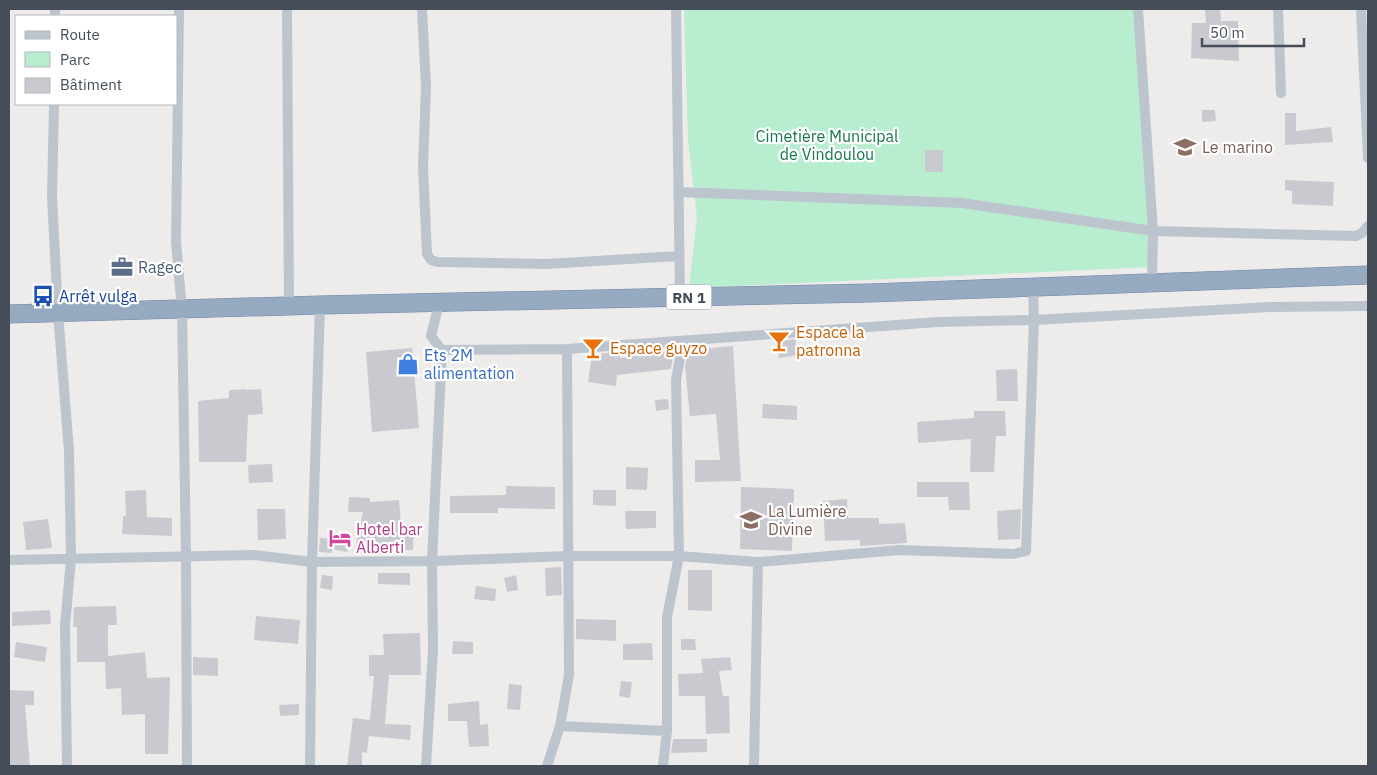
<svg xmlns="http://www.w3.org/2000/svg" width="1377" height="775" viewBox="0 0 1377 775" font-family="'IBM Plex Sans',sans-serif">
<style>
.green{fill:#b8edd0}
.building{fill:#c8cad0}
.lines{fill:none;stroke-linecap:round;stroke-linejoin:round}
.trunk-casing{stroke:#6e85a6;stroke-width:19}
.minor{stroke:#bcc5ce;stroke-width:10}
.trunk{stroke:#96aac2;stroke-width:18}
.labels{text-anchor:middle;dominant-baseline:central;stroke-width:4.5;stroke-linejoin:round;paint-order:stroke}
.shield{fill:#fff;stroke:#7c828a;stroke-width:1}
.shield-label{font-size:15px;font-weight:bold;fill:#444d58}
.park-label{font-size:16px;fill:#17774d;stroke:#fff}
.education-label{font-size:16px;fill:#785e54;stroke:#fff;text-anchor:start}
.service-label{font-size:16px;fill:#4e5e75;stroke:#fff;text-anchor:start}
.transit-label{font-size:16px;fill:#164399;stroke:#fff;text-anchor:start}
.food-label{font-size:16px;fill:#c56008;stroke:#fff;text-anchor:start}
.shop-label{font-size:16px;fill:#366cbe;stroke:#fff;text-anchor:start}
.hotel-label{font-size:16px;fill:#b23c85;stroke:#fff;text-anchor:start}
</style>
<rect width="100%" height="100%" fill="#eeebeb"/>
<!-- green -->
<path class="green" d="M 684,9 L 1141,9 L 1152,267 L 689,288 L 697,217 L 688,140 Z"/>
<!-- building -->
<path class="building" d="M 1205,9 L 1220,9 L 1221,21 L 1238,21 L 1239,61 L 1191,58 L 1192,23 L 1206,23 Z
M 1202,110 L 1215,110 L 1216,121 L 1202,122 Z
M 1285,113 L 1296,113 L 1296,131 L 1331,127 L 1333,142 L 1285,145 Z
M 925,150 L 943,150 L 943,172 L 925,172 Z
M 1285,180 L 1334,182 L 1333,206 L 1292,204 L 1292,191 L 1285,190 Z
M 795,339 L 798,355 L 779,358 L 776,342 Z
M 733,346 L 741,481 L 695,482 L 695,460 L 720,460 L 716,414 L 690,416 L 685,367 L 688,350 Z
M 412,348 L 419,428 L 372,432 L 366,352 Z
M 674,351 L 671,369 L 617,375 L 616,386 L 588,382 L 592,354 L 620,352 L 620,358 Z
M 1017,369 L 1018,401 L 997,401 L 996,370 Z
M 246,389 L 246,390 L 261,389 L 263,414 L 248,415 L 246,462 L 199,462 L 198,401 L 229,398 L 229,390 Z
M 668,399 L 669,409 L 656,411 L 655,400 Z
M 763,404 L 797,406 L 797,420 L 762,418 Z
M 974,411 L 1005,411 L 1006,436 L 996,436 L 994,472 L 970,472 L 971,439 L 918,443 L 917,422 L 974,418 Z
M 272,464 L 273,482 L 249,483 L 248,465 Z
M 626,467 L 648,468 L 647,490 L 626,489 Z
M 917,482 L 969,482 L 970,510 L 949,510 L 948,497 L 917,497 Z
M 506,486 L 555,487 L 555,509 L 498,508 L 498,513 L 450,513 L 450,496 L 506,495 Z
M 741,487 L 794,489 L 792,551 L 740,549 Z
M 146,490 L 147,517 L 172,518 L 172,536 L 122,534 L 123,516 L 126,516 L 125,491 Z
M 593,490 L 616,490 L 616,506 L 593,505 Z
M 349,497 L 370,498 L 370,502 L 399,500 L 401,524 L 414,525 L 413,550 L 355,550 L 363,512 L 348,512 Z
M 847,499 L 848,518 L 879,518 L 879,524 L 905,523 L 907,543 L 860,546 L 860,540 L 825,541 L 823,501 Z
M 257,509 L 285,509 L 286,539 L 258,540 Z
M 1021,509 L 1020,539 L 998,540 L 997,511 Z
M 625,511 L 656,511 L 656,528 L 626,529 Z
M 48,519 L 52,548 L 26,550 L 23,522 Z
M 320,538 L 349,540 L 347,552 L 332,549 L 332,553 L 319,552 Z
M 561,567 L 562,595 L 546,596 L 545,568 Z
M 688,570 L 712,570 L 712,611 L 688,610 Z
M 378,573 L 410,573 L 410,585 L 378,584 Z
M 322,575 L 333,576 L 332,590 L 320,588 Z
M 516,575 L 518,590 L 507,592 L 504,578 Z
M 476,586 L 496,589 L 495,601 L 474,599 Z
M 116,606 L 117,625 L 108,625 L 108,656 L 145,652 L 147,678 L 170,677 L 168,754 L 145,754 L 145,714 L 122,715 L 121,688 L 106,689 L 105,662 L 77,662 L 77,627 L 73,627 L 74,607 Z
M 50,610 L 51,624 L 12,626 L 12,612 Z
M 256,616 L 300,620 L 298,644 L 254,640 Z
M 576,619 L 616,620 L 616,641 L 576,639 Z
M 420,633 L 421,675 L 389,675 L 385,724 L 411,725 L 410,740 L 369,736 L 367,753 L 362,752 L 362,766 L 347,766 L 353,718 L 370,720 L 374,676 L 369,676 L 369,655 L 384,655 L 383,634 Z
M 681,639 L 695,639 L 696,650 L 681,650 Z
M 453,641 L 473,642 L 473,654 L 452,654 Z
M 16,642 L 47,647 L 45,662 L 14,657 Z
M 652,643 L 653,660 L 623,660 L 623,644 Z
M 193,657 L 218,658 L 218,676 L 193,675 Z
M 730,657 L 732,670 L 719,671 L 723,696 L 729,696 L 730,733 L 706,734 L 705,696 L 679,696 L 678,674 L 703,673 L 701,659 Z
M 621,681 L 632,682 L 630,698 L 619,696 Z
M 509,684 L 522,685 L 520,710 L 507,709 Z
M 9,690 L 34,691 L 34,705 L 25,705 L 30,766 L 9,766 Z
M 479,701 L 480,725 L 488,724 L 489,746 L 469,747 L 467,721 L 448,721 L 448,704 Z
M 299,704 L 299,715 L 280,716 L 279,705 Z
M 673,739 L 707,739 L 707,752 L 671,753 Z"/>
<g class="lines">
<!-- trunk casing -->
<g class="trunk-casing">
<path id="trunk" d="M 9,314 L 320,305 L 869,293 L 1368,275"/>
</g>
<!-- minor -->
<path class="minor" d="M 179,9 L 176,242 L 182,310 L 186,555 L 187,766
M 287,9 L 289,306
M 422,9 L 426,87 L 423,167 L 427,254 L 431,260 L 438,262 L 546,264 L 679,256
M 676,9 L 680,297
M 1138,9 L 1153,231 L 1152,283
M 1278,9 L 1281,93
M 1361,9 L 1368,158
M 55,16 L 55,9
M 54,104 L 52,196 L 58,313 L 69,451 L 71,559 L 65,626 L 67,766
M 679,192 L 962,203 L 1153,231 L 1356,236 L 1362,233 L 1368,226
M 442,350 L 567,349 L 938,322 L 1034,320 L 1270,307 L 1368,306
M 9,560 L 254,555 L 312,562 L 432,561 L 568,556 L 679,556 L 758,562 L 900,550 L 1013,554 L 1026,551 L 1034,320 L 1033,286
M 560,726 L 667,731
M 310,766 L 312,562 L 320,305
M 426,766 L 433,650 L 432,561 L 442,350 L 431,336 L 439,303
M 547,766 L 560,726 L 569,675 L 567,349
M 663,766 L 667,731 L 667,617 L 679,556 L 676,380 L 683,341
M 754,766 L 758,562"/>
<!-- trunk -->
<use href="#trunk" class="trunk"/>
</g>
<!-- icons -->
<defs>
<g id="school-bare" transform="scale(1.725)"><path d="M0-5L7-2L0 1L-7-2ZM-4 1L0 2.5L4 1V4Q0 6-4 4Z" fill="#8d6e63" stroke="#fff" stroke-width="2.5" paint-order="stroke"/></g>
<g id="office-bare" transform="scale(1.725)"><path d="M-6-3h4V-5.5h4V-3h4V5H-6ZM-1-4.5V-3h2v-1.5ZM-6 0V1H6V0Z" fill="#5c6f8a" stroke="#fff" stroke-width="2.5" paint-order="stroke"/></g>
<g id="bus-bare" transform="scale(1.725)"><path d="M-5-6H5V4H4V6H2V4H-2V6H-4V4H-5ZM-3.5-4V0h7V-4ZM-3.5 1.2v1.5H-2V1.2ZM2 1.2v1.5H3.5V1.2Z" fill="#1a4fb4" stroke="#fff" stroke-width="2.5" paint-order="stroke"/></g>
<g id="bar-bare" transform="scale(1.725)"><path d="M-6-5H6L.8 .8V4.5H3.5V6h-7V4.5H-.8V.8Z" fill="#e8710a" stroke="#fff" stroke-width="2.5" paint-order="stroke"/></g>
<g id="shop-bare" transform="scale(1.725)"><path d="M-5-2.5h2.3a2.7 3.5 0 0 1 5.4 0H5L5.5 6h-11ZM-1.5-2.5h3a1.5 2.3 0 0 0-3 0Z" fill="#3f7fe0" stroke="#fff" stroke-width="2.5" paint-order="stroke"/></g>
<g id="hotel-bare" transform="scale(1.725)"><path d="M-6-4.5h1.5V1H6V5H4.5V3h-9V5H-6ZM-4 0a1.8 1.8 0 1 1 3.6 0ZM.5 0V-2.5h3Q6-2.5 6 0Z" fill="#d1479c" stroke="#fff" stroke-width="2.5" paint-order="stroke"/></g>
</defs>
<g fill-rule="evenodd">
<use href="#school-bare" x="1185" y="147"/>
<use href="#office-bare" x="122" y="267"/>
<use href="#bus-bare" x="43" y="296"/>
<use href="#bar-bare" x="779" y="341"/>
<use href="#bar-bare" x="593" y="348"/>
<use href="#shop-bare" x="408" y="364"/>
<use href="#school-bare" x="751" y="520"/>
<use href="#hotel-bare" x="340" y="538"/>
</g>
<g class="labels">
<!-- shield labels -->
<rect class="shield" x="666.5" y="284.5" width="45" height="25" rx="4"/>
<g class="shield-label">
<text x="689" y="297">RN 1</text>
</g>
<!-- park labels -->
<g class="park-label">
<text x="827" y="136">Cimetière Municipal<tspan x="827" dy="18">de Vindoulou</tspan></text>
</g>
<!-- education labels -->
<g class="education-label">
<text x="1202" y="147">Le marino</text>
<text x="768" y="511">La Lumière<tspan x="768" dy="18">Divine</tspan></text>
</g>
<!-- service labels -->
<g class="service-label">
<text x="138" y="267">Ragec</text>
</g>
<!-- transit labels -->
<g class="transit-label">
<text x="59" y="296">Arrêt vulga</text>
</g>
<!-- food labels -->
<g class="food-label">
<text x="796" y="332">Espace la<tspan x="796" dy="18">patronna</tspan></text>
<text x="610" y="348">Espace guyzo</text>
</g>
<!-- shop labels -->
<g class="shop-label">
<text x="424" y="355">Ets 2M<tspan x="424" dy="18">alimentation</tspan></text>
</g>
<!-- hotel labels -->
<g class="hotel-label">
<text x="356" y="529">Hotel bar<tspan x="356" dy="18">Alberti</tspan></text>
</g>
</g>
<!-- border -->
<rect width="1377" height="775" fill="none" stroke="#444d58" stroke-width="20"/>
<!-- legend -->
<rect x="15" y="15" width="162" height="90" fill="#ffffff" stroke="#b4b8bc"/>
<rect x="25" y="31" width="25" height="8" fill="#bcc5ce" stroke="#b4b8bc"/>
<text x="60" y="40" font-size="15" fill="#444d58">Route</text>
<rect x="25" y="52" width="25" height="15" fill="#b8edd0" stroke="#b4b8bc"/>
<text x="60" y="65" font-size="15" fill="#444d58">Parc</text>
<rect x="25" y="78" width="25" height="15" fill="#c8cad0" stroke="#b4b8bc"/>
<text x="60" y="90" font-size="15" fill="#444d58">Bâtiment</text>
<!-- scale -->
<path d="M1202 38v8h102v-8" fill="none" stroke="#444d58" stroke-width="2.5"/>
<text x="1210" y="38" font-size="15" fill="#444d58" stroke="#ffffff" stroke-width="4" paint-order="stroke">50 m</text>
</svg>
